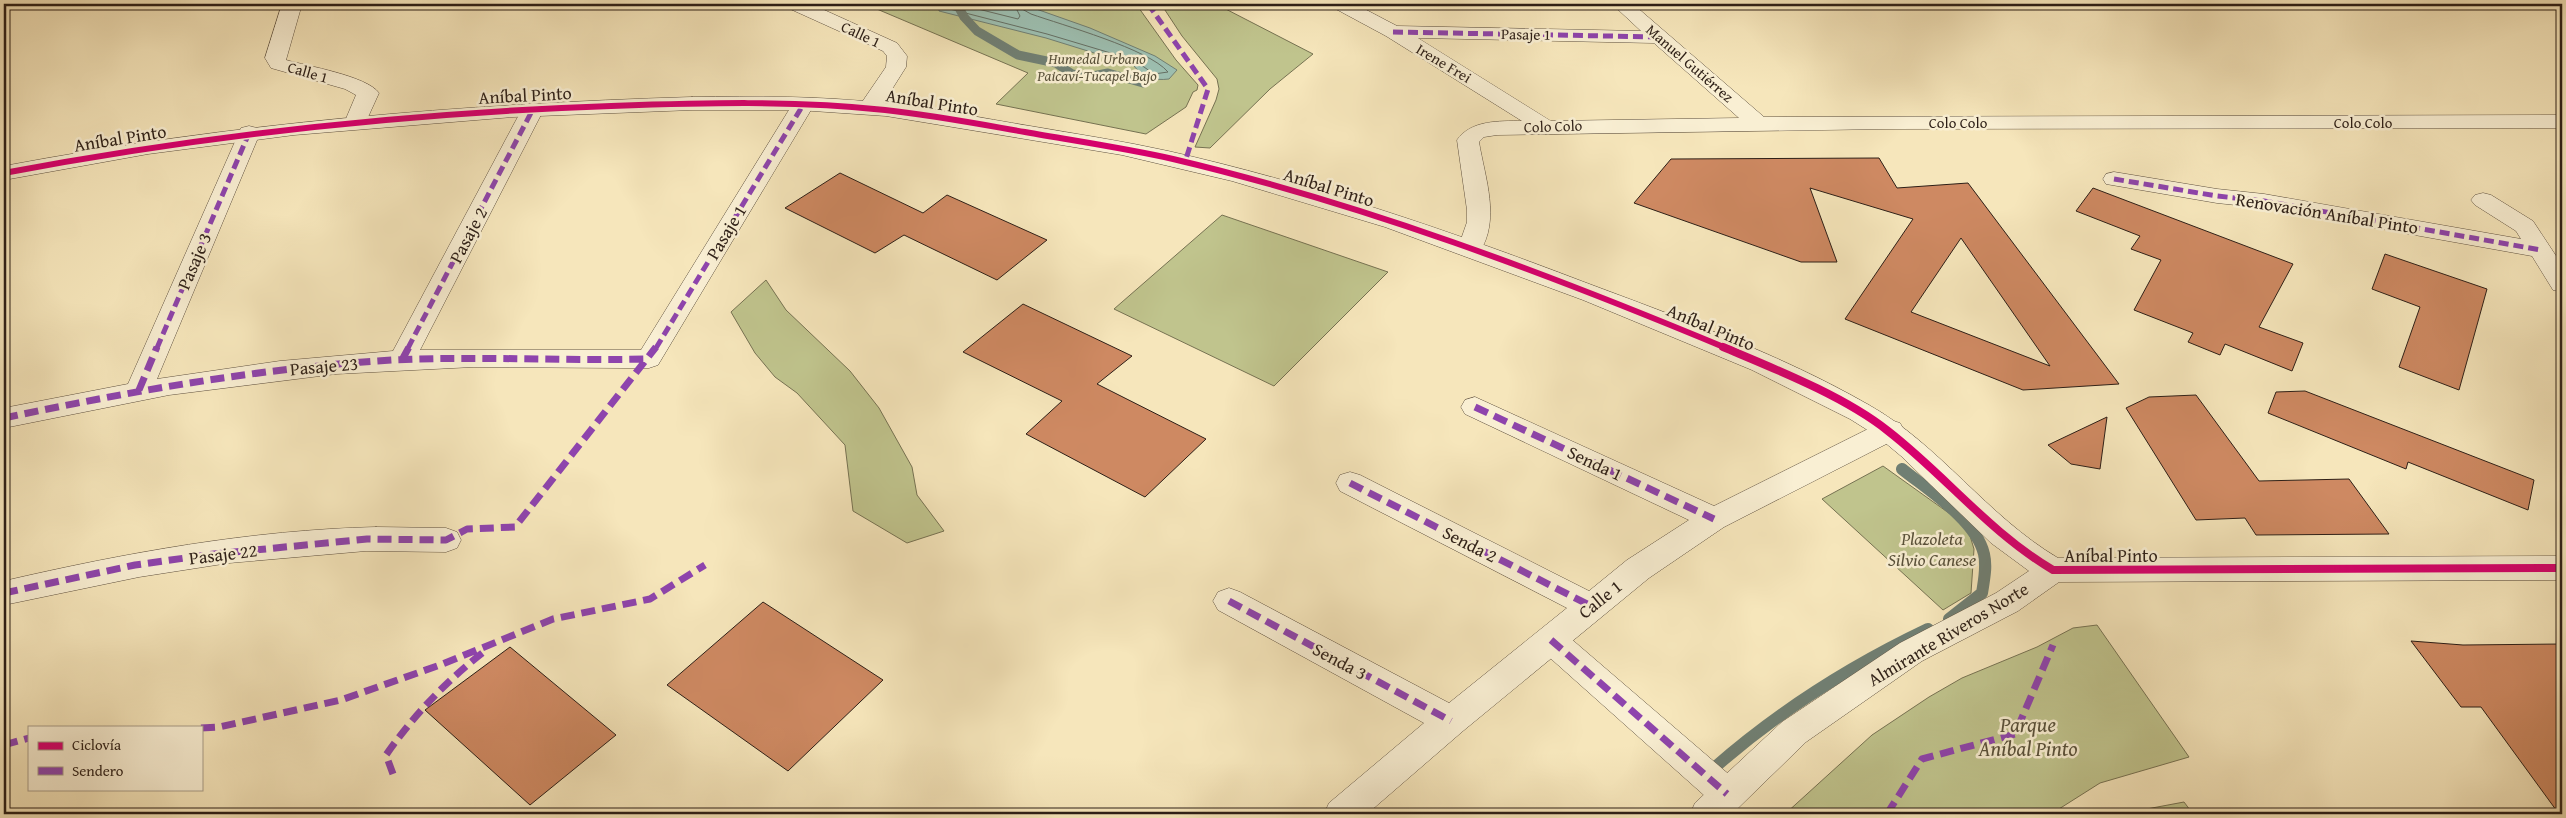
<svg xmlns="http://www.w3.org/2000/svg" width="2566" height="818" viewBox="0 0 2566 818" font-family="'Gentium Book Plus',serif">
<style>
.green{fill:#c0c48d;stroke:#767252}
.water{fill:#9dbfb1;stroke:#707f73}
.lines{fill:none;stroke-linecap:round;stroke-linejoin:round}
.shore{stroke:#656f64;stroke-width:1}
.stream-far1{stroke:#707f73;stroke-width:9}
.stream{stroke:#707f73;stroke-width:12}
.building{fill:#ce8962;stroke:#2d1f17;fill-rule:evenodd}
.pedestrian-casing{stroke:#5f5140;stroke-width:1}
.minor-casing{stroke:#5f5140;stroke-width:1}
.tertiary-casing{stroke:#5f5140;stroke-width:1}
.pedestrian{fill:#f9efd3;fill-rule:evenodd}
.minor{fill:#f9efd3;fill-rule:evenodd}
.tertiary{fill:#f9efd3;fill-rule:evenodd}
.quiet-far1{stroke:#8e44ad;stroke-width:5;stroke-dasharray:10 5;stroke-linecap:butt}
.quiet{stroke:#8e44ad;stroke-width:7;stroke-dasharray:14 7;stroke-linecap:butt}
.cycleway-far1-casing{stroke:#f9efd3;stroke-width:9}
.cycleway-casing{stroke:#f9efd3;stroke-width:11}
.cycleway-far1{stroke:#d6006c;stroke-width:6}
.cycleway{stroke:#d6006c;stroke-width:8}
.labels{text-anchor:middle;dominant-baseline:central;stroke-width:5;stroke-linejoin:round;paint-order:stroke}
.far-street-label{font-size:15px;fill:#2d1f17;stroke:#f9efd3}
.far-park-label{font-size:15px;font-style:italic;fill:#59513a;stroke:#f9efd3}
.street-label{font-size:18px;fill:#2d1f17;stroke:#f9efd3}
.park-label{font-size:18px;font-style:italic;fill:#59513a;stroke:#f9efd3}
.near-park-label{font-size:21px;font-style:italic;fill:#59513a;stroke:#f9efd3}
</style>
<rect width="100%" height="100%" fill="#f6e6bb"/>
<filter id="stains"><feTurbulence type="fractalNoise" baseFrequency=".004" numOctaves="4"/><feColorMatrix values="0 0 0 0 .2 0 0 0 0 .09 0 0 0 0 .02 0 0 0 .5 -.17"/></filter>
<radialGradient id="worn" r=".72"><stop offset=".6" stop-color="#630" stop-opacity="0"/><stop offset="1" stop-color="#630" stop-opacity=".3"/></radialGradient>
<!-- green -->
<path class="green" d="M 865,4 L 1136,4 L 1176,60 L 1198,85 L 1197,90 L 1193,92 L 1186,107 L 1146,134 L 996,104 L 1028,73 Z
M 1161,4 L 1216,4 L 1313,54 L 1270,89 L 1210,148 L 1195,147 L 1216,100 L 1219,89 L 1217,79 L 1182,36 Z
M 1222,215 L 1388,272 L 1274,386 L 1114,309 Z
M 766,280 L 786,310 L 850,371 L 879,408 L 912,467 L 917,495 L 944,531 L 907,543 L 853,511 L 845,445 L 797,393 L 775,377 L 755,353 L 731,312 Z
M 1883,466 L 1967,526 L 1974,549 L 1971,593 L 1943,610 L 1822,499 Z
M 2097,625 L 2189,757 L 2100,783 L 2051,814 L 1785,814 L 1872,735 L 1929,697 L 1962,678 L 2037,647 L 2073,628 Z
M 2184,802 L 2193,814 L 2120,814 Z"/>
<!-- water -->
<path class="water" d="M 939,4 L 1022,4 L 1090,28 L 1155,56 L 1177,70 L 1169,79 C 1153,81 1143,77 1133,65 L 1046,38 L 939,11 Z"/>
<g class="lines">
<!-- shore -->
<path class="shore" d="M 944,4 L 946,8 L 1047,34 L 1134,60 L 1154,74 L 1168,72 C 1149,49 1062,25 1031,14 L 1022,9 L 1021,4
M 958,4 L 1018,19 L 1020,16 L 1014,4"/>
<!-- stream-far1 -->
<path class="stream-far1" d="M 957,4 L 964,17 L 977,31 L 1018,55 L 1056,63 L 1072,74 L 1088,77 L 1108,73 L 1143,83"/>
<!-- stream -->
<path class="stream" d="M 1902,469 C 1928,490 1976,520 1984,554 C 1987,567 1984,580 1982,593 L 1949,619
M 1714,768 C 1779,711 1850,666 1928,629"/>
</g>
<!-- building -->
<path class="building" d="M 1879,158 L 1897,188 L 1968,183 L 2119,384 L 2023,390 L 1845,319 L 1913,219 L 1810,188 L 1837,262 L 1801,262 L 1634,203 L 1671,159 ZM 1961,238 L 2050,366 L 1911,312 Z
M 840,173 L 923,213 L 947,195 L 1047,240 L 997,280 L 904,235 L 875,253 L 785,208 Z
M 2093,188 L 2293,264 L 2259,327 L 2303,343 L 2292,371 L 2225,344 L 2220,355 L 2188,342 L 2193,333 L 2134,310 L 2161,260 L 2131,249 L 2140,236 L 2076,211 Z
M 2385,254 L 2487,289 L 2459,390 L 2399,367 L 2420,307 L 2372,289 Z
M 1023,304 L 1132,356 L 1097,384 L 1206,439 L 1145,497 L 1026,434 L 1062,401 L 963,352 Z
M 2305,391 L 2534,480 L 2528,510 L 2408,462 L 2406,469 L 2268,413 L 2276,392 Z
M 2196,395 L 2259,481 L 2349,479 L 2389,534 L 2256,535 L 2245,518 L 2196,520 L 2126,408 L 2149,397 Z
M 2107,417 L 2100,469 L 2071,464 L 2048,445 Z
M 763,602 L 883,680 L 788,771 L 667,685 Z
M 2411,641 L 2463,645 L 2562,644 L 2562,814 L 2559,814 L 2481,707 L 2461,707 Z
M 510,647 L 616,735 L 530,805 L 425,710 Z"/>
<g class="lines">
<!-- pedestrian casing -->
<g class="pedestrian-casing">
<path id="pedestrian" d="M 1551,627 L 1562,631 L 1739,783 L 1745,794 L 1739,805 L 1727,810 L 1715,805 L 1540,649 L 1535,640 L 1540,631 Z"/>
</g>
<!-- minor casing -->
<g class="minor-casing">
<path id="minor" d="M 282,4 L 302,4 L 286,60 C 307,66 367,76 379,93 L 364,126 L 356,128 L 348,126 L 345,121 L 356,95 L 345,89 L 271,68 L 265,58 Z
M 785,4 L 811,4 L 897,43 L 907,56 L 906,67 L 877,113 L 869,114 L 861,113 L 858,108 L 886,67 L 887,56 L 883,51 L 788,8 Z
M 1331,4 L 1355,4 L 1397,26 L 1641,31 L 1612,4 L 1633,4 L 1764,117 L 2562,115 L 2562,128 L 1885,129 L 1497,135 L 1484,137 L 1479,142 C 1485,178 1501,220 1479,253 L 1470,256 L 1461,253 L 1458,248 L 1467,222 L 1467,210 L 1457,140 C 1471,120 1499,121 1522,121 L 1386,36 L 1334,8 ZM 1418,38 L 1654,43 L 1739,118 L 1551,121 Z
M 803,99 L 811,100 L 814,105 L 658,365 L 649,368 L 624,368 L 473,367 L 336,374 L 169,395 L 4,428 L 4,408 L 128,384 L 241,128 L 249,126 L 257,128 L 260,133 L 157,379 L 280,361 L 393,351 L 522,109 L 525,104 L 533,103 L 541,104 L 544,109 L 420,350 L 641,350 L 792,105 L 795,100 Z
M 2114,172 L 2217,189 L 2264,194 L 2521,239 L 2516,231 L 2475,205 L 2471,200 L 2475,195 L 2483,193 L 2491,195 L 2533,221 L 2562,265 L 2562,292 L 2553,290 L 2532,256 L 2264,208 L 2217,203 L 2106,184 L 2103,179 L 2106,174 Z
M 1475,397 L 1714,506 L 1880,423 L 1890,420 L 1900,423 L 1904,430 L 1900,437 L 1724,527 L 1649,578 L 1463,731 L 1367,814 L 1324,814 L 1329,803 L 1424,723 L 1218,610 L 1213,601 L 1218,592 L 1229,588 L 1240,592 L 1449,703 L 1567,608 L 1340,491 L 1336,483 L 1340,475 L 1350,472 L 1360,475 L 1589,591 L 1627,560 L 1689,520 L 1465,414 L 1461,407 L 1465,400 Z
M 376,527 L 446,528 L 457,532 L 461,540 L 457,548 L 446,552 L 366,551 L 229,563 L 139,577 L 4,605 L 4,581 C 125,553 251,530 376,527 Z"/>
</g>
<!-- tertiary casing -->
<g class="tertiary-casing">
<path id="tertiary" d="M 692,97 C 756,96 820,96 884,103 C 933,108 981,118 1030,126 C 1076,134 1123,141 1168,151 C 1310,183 1448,230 1584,282 C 1680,318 1780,354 1869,405 C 1940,445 1987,516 2058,558 L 2562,556 L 2562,580 L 2059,582 L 2018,611 L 1922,661 L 1806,742 L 1732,814 L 1690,814 L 1695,803 L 1782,722 L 1900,643 L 1996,593 L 2029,571 L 1991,543 L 1901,456 L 1877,436 L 1850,419 L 1752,370 L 1583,300 L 1385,227 L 1232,181 L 1122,155 L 886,116 L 798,110 L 692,110 L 513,117 L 294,135 L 148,154 L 4,180 L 4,166 C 232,123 460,104 692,97 Z"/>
</g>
<!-- pedestrian -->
<use href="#pedestrian" class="pedestrian"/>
<!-- minor -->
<use href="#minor" class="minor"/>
<!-- tertiary -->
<use href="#tertiary" class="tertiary"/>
<!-- quiet-far1 -->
<path class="quiet-far1" d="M 1148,4 L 1208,89 L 1185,162
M 1393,32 L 1660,37
M 2114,179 L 2217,196 L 2264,201 L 2541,250
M 157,348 L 249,133
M 408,348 L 533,109
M 656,348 L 803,105"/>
<!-- quiet -->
<path class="quiet" d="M 402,360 L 409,347
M 139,390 L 157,347
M 1475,407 L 1714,519
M 4,418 C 132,391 261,368 392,360 C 478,356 563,361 649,359
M 1350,483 L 1591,606
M 4,593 L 135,565 L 214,554 L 367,539 L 446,540 L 467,529 L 515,527 L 656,347
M 1229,601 L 1451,721
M 1551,640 L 1727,794
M 201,728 L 219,727 L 341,700 L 440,665 L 553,619 L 650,599 L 705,565
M 4,745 L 29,738
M 393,774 L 386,755 C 414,715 446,681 485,651
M 1887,814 L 1922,759 L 2015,734 L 2053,645"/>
<!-- cycleway-far1 casing -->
<g class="cycleway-far1-casing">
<path id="cycleway-far1" d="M 4,173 C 205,135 407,113 611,106 C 702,103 794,100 885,110 C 932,115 979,124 1025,132 C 1075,141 1124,148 1173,159 C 1363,204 1546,273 1726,348"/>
</g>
<!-- cycleway casing -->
<g class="cycleway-casing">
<path id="cycleway" d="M 1723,347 C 1775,369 1844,396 1888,431 C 1946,476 1989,532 2053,570 L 2562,568"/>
</g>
<!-- cycleway-far1 -->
<use href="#cycleway-far1" class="cycleway-far1"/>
<!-- cycleway -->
<use href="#cycleway" class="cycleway"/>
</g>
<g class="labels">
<!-- far-street labels -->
<g class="far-street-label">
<text transform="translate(861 34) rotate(25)">Calle 1</text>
<text transform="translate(1526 34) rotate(1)">Pasaje 1</text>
<text transform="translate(1444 63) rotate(31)">Irene Frei</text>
<text transform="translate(1690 63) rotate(41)">Manuel Gutiérrez</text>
<text transform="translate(308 72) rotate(16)">Calle 1</text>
<text x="1958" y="122">Colo Colo</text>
<text x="2363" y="122">Colo Colo</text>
<text transform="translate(1553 126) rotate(-2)">Colo Colo</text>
</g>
<!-- far-park labels -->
<g class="far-park-label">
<text x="1097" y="58">Humedal Urbano<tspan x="1097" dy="17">Paicaví-Tucapel Bajo</tspan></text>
</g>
<!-- street labels -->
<g class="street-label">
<text transform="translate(525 95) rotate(-3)">Aníbal Pinto</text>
<text transform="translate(932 102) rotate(9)">Aníbal Pinto</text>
<text transform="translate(120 138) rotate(-9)">Aníbal Pinto</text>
<text transform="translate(1329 187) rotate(17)">Aníbal Pinto</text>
<text transform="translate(2327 213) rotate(9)">Renovación Aníbal Pinto</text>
<text transform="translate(726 232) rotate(-59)">Pasaje 1</text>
<text transform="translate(468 235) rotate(-62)">Pasaje 2</text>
<text transform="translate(194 261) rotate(-67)">Pasaje 3</text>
<text transform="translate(1711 327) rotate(23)">Aníbal Pinto</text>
<text transform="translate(324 366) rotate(-5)">Pasaje 23</text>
<text transform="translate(1595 463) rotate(25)">Senda 1</text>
<text transform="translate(1470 544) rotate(27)">Senda 2</text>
<text transform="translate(223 554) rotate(-7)">Pasaje 22</text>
<text x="2111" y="555">Aníbal Pinto</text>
<text transform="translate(1600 599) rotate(-39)">Calle 1</text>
<text transform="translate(1948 634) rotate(-31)">Almirante Riveros Norte</text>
<text transform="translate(1340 661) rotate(28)">Senda 3</text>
</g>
<!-- park labels -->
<g class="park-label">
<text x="1932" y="538">Plazoleta<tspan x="1932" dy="21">Silvio Canese</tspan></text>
</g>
<!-- near-park labels -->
<g class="near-park-label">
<text x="2028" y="724">Parque<tspan x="2028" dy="24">Aníbal Pinto</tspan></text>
</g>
</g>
<!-- margin -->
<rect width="2566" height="818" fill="none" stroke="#f6e6bb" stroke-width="20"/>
<rect x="5" y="5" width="2556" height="808" fill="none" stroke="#2d1f17" stroke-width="2.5"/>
<rect x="10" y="10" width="2546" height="798" fill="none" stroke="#2d1f17"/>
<!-- legend -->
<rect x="28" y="726" width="175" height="65" fill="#f9efd3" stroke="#a79c88"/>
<rect x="38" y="742" width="25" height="8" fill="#d6006c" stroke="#a79c88"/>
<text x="72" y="750" font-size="15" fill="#2d1f17">Ciclovía</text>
<rect x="38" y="767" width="25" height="8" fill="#8e44ad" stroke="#a79c88"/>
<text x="72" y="776" font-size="15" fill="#2d1f17">Sendero</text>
<rect width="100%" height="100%" filter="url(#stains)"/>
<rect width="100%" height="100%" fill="url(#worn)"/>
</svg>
